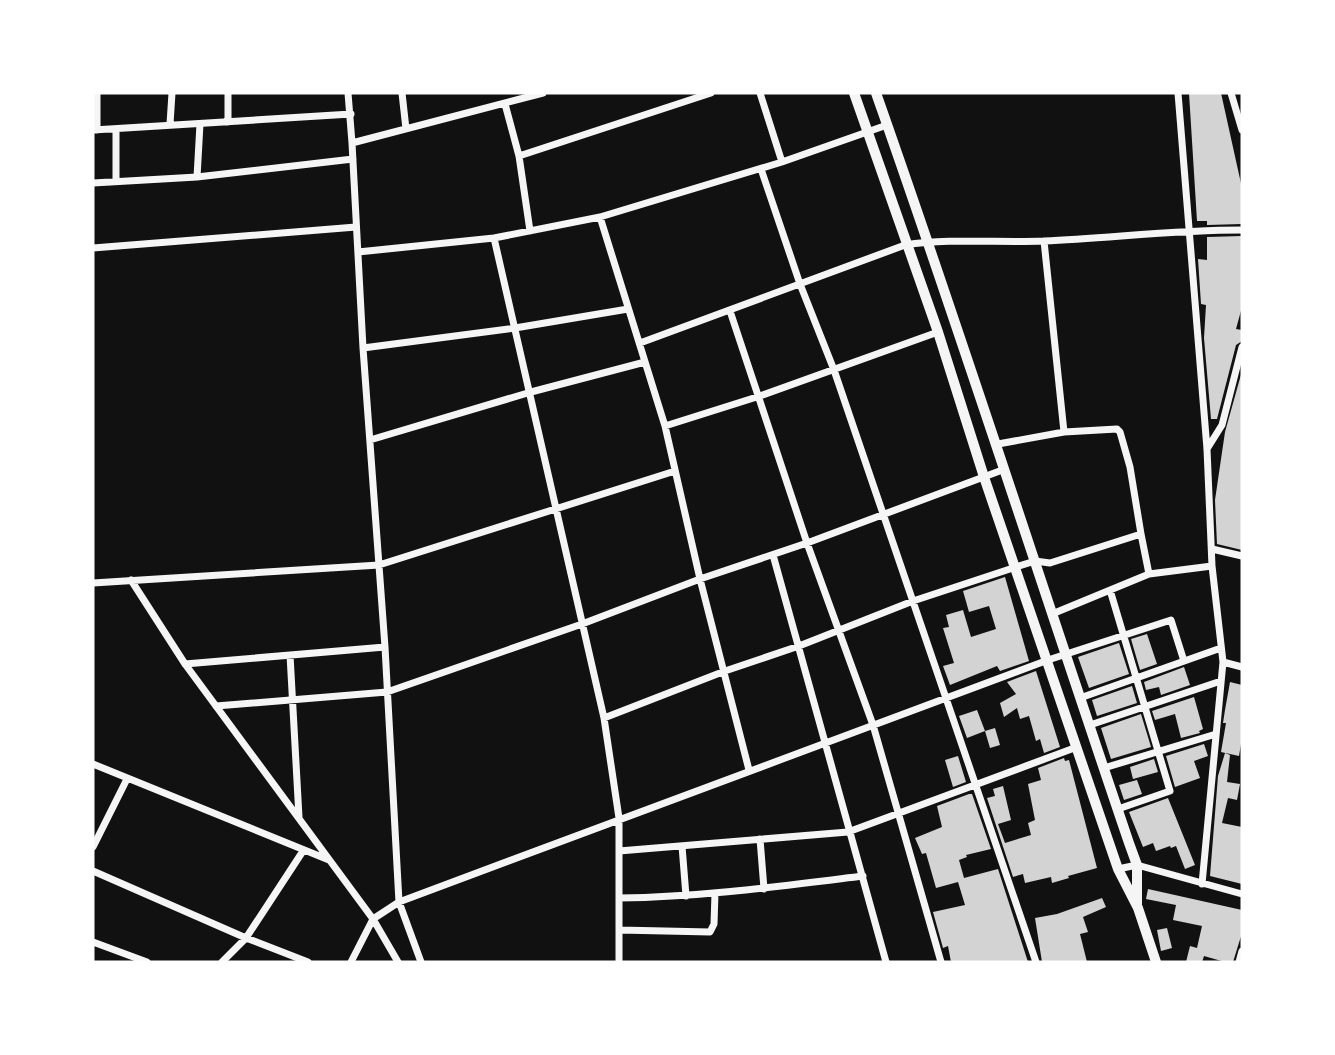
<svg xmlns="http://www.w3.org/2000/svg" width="1335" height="1055" viewBox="0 0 1335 1055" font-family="'Titillium Web',sans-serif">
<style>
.building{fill:#d3d3d3}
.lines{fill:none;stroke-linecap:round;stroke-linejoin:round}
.minor{stroke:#f5f5f5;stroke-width:7}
.secondary{stroke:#f5f5f5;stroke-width:10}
</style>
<rect width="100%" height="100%" fill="#111"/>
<!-- building -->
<path class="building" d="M 1189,93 L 1221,93 L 1242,188 L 1242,224 L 1207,225 L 1207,221 L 1197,221 Z
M 1242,236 L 1242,307 L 1236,329 L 1242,330 L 1242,341 L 1236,345 L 1217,419 L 1211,419 L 1204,338 L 1206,305 L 1201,304 L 1198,259 L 1207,260 L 1207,237 Z
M 1242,371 L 1242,550 L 1217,544 L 1215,500 L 1225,432 Z
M 1005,577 L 1029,661 L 1000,671 L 997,666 L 950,685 L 943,666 L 954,663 L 943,628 L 949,627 L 946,615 L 963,610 L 971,637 L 996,629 L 989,606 L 969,612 L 963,591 Z
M 1147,634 L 1157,664 L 1140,670 L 1131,639 Z
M 1119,643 L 1129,674 L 1089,688 L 1078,657 Z
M 1184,667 L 1190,685 L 1161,695 L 1159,687 L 1146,690 L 1144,682 Z
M 1036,671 L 1060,747 L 1044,753 L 1040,739 L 1036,741 L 1029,716 L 1020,719 L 1017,708 L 1004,717 L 1000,703 L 1016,694 L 1007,682 Z
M 1230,682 L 1242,685 L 1242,738 L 1239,756 L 1221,752 L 1226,723 L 1223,723 L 1225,710 Z
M 1132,686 L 1137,703 L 1097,716 L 1092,700 Z
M 1194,697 L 1203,729 L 1199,731 L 1200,733 L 1181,738 L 1175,714 L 1155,720 L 1152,711 Z
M 977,710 L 985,731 L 967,738 L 959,716 Z
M 1141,714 L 1151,747 L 1111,759 L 1101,728 Z
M 995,728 L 1000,745 L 990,748 L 985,731 Z
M 1204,744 L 1208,756 L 1194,761 L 1200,778 L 1175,787 L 1166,756 Z
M 1225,753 L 1230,755 L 1227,782 L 1240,784 L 1237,800 L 1228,798 L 1222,823 L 1242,827 L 1242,884 L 1210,876 L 1218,776 Z
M 958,756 L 966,782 L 953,787 L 945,760 Z
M 1064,758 L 1065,761 L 1069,760 L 1097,868 L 1068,876 L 1069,878 L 1052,883 L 1051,877 L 1025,883 L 1023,874 L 1013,877 L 987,798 L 995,796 L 993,789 L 1003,786 L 1011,820 L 998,824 L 1005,843 L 1031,835 L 1028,823 L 1035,820 L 1028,784 L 1041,780 L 1038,768 Z
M 1154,759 L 1158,772 L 1133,779 L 1130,767 Z
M 1137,780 L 1142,794 L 1124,800 L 1119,785 Z
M 969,794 L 972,794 L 991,849 L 966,855 L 967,857 L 959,860 L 964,878 L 998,869 L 1028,962 L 951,962 L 948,946 L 943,948 L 933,912 L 965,905 L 958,882 L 936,888 L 926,853 L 922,854 L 915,838 L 942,827 L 937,806 Z
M 1168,798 L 1195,865 L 1185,869 L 1176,846 L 1171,848 L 1170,846 L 1156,851 L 1153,843 L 1143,847 L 1129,812 Z
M 1148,889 L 1242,910 L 1242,933 L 1233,962 L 1225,962 L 1204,956 L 1202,962 L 1186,962 L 1190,946 L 1197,948 L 1202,926 L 1173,920 L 1176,905 L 1146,899 Z
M 1102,898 L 1106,907 L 1083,917 L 1088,932 L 1080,934 L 1087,962 L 1042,962 L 1035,918 L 1057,914 Z
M 1167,928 L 1172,948 L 1161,951 L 1157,930 Z"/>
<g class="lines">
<!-- minor -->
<path class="minor" d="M 228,93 L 228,122
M 348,93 L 352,143
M 402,93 L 406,129
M 760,93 L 782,162
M 1178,93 L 1207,449 L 1212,566 L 1223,662 L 1202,884
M 1231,93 L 1242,130
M 505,104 L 519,156 L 530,231
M 170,124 L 172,93
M 93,130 L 351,114
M 97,130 L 97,93
M 519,156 L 711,93
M 761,169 L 800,284 L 834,370 L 1036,962
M 197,177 L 200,124
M 116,181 L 116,129
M 93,183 L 197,177 L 353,159
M 600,217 L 665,426 L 700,579 L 749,770
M 494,238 L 604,718 L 619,818 L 619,962
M 1044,241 L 1064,432
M 93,248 L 356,227
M 358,252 L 494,238 L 600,217 L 782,162 L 887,125
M 730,311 L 807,543 L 873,725 L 941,962
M 640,343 L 905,245 C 951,238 998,243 1044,241 C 1111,238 1176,230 1242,230
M 363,348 L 515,328 L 628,309
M 665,426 L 760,396 L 938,332
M 370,440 L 531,392 L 645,362
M 1207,449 L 1222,425 L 1242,347
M 1141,534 L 1149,574
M 1212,549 L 1242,556
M 773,555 L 886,962
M 131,580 L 185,664 L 373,919 L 398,962
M 93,583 L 379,565 L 675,471
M 1110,590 L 1170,791 L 1118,809
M 1052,614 L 1149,574 L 1212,566
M 290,655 L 299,817
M 1223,662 L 1242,667
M 185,664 L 385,647
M 1080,698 L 1221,648
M 216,706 L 387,692 L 582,624 L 700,579 L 807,543 L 1005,469
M 604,718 L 725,671 L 799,646 L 913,601 L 1016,567 L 1035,561 L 1050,563 L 1141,534 L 1130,467 L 1120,432 L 1117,429 L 1064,432 L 998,444
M 1090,725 L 1221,681
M 93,764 L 329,860
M 1104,768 L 1216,734
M 760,839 L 764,889
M 682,846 L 686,896
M 93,847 L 127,779
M 619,851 L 848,832 L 1077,747
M 1118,869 L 1137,865 L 1242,894
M 93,871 L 246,938 L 308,962
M 619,898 C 701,897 782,886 863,876
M 619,930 L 710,932 L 714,924 L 715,893
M 93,942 L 147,962
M 222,962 L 246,938 L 303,851
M 351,962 L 373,919 L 399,902 L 1048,660 L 1171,620 L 1184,661
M 421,962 L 399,902 L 385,647 L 363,348 L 352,143 L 543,93
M 1239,962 L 1242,951"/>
<!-- secondary -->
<path class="secondary" d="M 854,93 L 938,332 L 984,477 L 1118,869 L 1138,908 L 1156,962
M 876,93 C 964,342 1044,593 1129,843 L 1137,865 L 1137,904"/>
</g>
<!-- border -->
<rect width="1335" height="1055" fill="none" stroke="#ffffff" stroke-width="189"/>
</svg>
